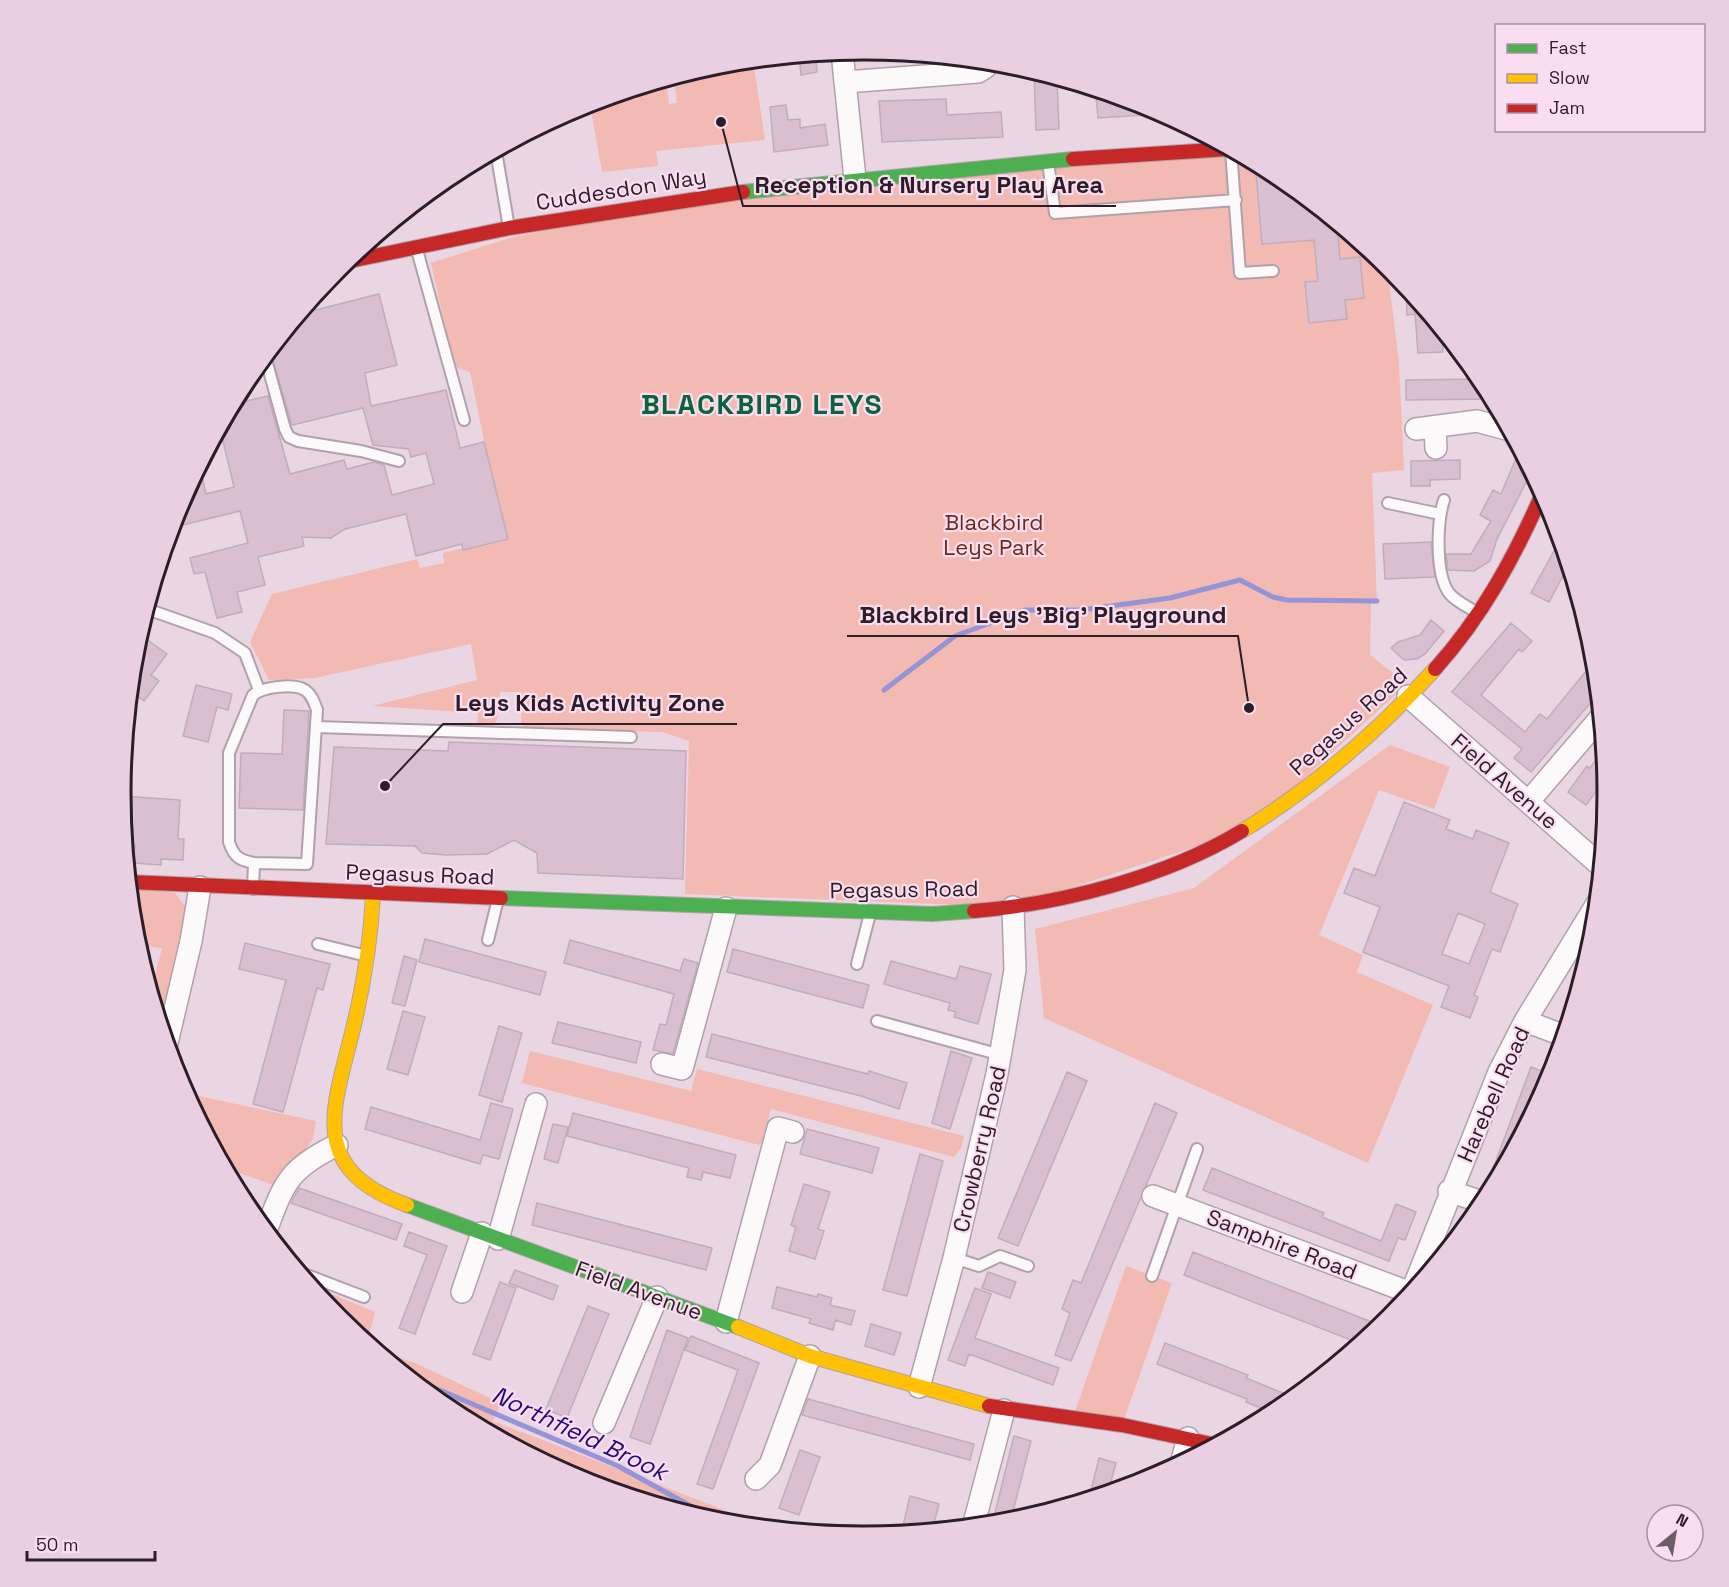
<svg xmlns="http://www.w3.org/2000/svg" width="1729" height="1587" viewBox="0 0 1729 1587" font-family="'Space Grotesk',sans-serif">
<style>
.green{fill:#f2bab2}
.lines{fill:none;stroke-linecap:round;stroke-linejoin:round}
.stream{stroke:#9594d7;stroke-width:5}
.building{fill:#dabfd2;stroke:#bfaeb9;stroke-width:1.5;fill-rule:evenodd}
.lane-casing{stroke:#b0a1ab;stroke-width:14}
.street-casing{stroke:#b0a1ab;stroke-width:24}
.fast-casing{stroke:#b0a1ab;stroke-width:16}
.slow-casing{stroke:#b0a1ab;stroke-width:16}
.jam-casing{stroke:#b0a1ab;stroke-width:16}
.lane{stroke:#fcf9fb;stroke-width:10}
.street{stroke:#fcf9fb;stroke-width:21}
.fast{stroke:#4caf50;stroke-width:14}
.slow{stroke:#ffc107;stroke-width:14}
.jam{stroke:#c62828;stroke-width:14}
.labels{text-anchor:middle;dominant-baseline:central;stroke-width:4.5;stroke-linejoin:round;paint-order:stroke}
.street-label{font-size:22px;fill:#2c1e28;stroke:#fbddf1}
.park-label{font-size:22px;fill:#6b2a15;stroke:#fbddf1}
.water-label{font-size:24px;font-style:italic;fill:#220c7a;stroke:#fbddf1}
.district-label{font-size:28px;font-weight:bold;letter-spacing:1.5px;fill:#09633d;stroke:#fbddf1}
.rim{fill:none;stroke:#2c1e28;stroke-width:3}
.leader{fill:none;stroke:#2c1e28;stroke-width:2}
.callout-dot{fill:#2c1e28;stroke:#fbddf1;stroke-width:2}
.callout-label{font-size:24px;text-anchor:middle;font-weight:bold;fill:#2c1e28;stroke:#fbddf1;stroke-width:4.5;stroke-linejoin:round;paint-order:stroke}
</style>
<rect width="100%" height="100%" fill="#ead5e3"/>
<!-- green -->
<path class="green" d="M 753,60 L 765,140 L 656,151 L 658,166 L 602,172 L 590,105 L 636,99 L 635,90 L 667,87 L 669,104 L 677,103 L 674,78 L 720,64 Z
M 1229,149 L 1278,175 L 1387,265 L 1399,363 L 1404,470 L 1372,473 L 1377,602 L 1371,602 L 1370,655 L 1407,684 L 1249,829 L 1013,907 L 685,894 L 689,741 L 662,732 L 527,729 L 521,724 L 521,692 L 500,692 L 497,720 L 493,726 L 477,726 L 478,713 L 372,706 L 477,680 L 471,644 L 315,678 L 269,680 L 250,642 L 272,594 L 417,559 L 420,568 L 444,563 L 443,553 L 504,538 L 470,372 L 458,368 L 453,362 L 431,263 L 513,237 L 781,186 Z
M 1390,745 L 1450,767 L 1434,809 L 1379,790 L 1319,935 L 1363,955 L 1357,972 L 1433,1005 L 1368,1163 L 1044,1018 L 1035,929 L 1194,888 Z
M 130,888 L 175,893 L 188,910 L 162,1027 L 151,992 L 162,948 L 137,945 L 133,926 L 137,900 L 131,898 Z
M 530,1051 L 691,1091 L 697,1069 L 964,1136 L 961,1148 L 954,1157 L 771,1109 L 762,1143 L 759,1145 L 522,1083 Z
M 185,1093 L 316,1121 L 313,1139 L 279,1187 L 225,1168 Z
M 1126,1266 L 1172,1283 L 1122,1425 L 1072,1420 Z
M 310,1285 L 375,1312 L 367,1343 L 338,1319 Z
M 373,1348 L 417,1364 L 501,1403 L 493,1421 L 771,1528 L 719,1523 L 579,1481 L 451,1412 Z"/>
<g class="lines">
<!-- stream -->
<path class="stream" d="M 884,690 L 955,636 L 1025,610 L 1081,610 L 1170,598 L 1240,580 L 1273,597 L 1287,600 L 1377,601
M 409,1377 L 618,1466 L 707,1515 L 735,1525"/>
</g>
<!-- building -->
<path class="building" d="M 815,54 L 817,72 L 801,75 L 799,56 Z
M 1034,71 L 1057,78 L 1059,129 L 1036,130 Z
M 1113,95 L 1150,106 L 1163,114 L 1098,118 L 1096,96 Z
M 946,99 L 947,115 L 1001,112 L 1003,137 L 882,142 L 879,101 Z
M 786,105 L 788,120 L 800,119 L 800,128 L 825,124 L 828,145 L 774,152 L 770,107 Z
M 1271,171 L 1337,223 L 1340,259 L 1360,257 L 1364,298 L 1345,300 L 1347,319 L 1309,323 L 1305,282 L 1318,281 L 1314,240 L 1262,244 L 1256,173 Z
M 1406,286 L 1442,330 L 1443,352 L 1418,353 L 1415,314 L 1407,315 Z
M 379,294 L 397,365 L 365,373 L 371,406 L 446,390 L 460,448 L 484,442 L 508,539 L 463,550 L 462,544 L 416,556 L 406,514 L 345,529 L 331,538 L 302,537 L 304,546 L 258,557 L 265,585 L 237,592 L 242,612 L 217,618 L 205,572 L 194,574 L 190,558 L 248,543 L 240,511 L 171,528 L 177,508 L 200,467 L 206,494 L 234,487 L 220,428 L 233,404 L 268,396 L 290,474 L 344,460 L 347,469 L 374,462 L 384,465 L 392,495 L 434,484 L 426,453 L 411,457 L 409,449 L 373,445 L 363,408 L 292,425 L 270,351 L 300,314 Z
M 1482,379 L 1493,399 L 1406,400 L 1406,380 Z
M 1520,449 L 1532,471 L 1497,539 L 1490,561 L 1474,571 L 1448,570 L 1446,554 L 1471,554 L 1491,521 L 1480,515 L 1493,490 L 1501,494 Z
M 1460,460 L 1460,479 L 1430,480 L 1430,486 L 1411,486 L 1411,461 Z
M 1561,538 L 1569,565 L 1549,602 L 1531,593 Z
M 1431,542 L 1435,577 L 1385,579 L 1383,544 Z
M 1431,620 L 1444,631 L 1425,654 L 1417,659 L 1404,660 L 1391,648 L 1398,642 L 1420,635 Z
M 1511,623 L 1532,641 L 1522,652 L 1519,649 L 1481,695 L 1525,732 L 1540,714 L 1547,719 L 1595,660 L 1599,693 L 1531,772 L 1514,758 L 1522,749 L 1452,692 Z
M 139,634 L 167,654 L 151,675 L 159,681 L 144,701 L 131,691 L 135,648 Z
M 196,685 L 232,694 L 228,710 L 217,707 L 208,742 L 183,736 Z
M 284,710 L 309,711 L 303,810 L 239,808 L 241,753 L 282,754 Z
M 449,742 L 686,751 L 683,879 L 538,873 L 537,853 L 514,840 L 487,854 L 446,855 L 422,853 L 415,846 L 326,844 L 334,747 L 448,751 Z
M 1604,750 L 1607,777 L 1586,805 L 1568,792 L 1587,766 L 1589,769 Z
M 121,796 L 180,800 L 178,839 L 184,839 L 183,860 L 161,859 L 161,865 L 133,863 L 135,845 L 126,845 Z
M 1404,802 L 1450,820 L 1446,829 L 1473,839 L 1476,830 L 1509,843 L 1490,892 L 1518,904 L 1500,952 L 1492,949 L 1474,995 L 1478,997 L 1470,1018 L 1441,1007 L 1449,986 L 1363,952 L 1380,907 L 1344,893 L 1354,868 L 1375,876 ZM 1458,913 L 1485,924 L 1469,964 L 1442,954 Z
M 425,939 L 546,972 L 540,995 L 419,962 Z
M 570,940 L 680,971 L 684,959 L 698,963 L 673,1054 L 653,1050 L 660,1024 L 666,1025 L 674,994 L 564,963 Z
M 245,943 L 330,964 L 323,990 L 317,988 L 283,1112 L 253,1104 L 286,980 L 239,969 Z
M 733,949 L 869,985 L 863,1008 L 727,972 Z
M 404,956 L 417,960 L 405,1006 L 392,1003 Z
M 891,961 L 956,979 L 960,966 L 991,974 L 978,1024 L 954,1017 L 956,1012 L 948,1010 L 950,1003 L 884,984 Z
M 403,1011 L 425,1017 L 408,1075 L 387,1069 Z
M 558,1022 L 641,1042 L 636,1063 L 552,1043 Z
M 499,1026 L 522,1033 L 502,1102 L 479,1095 Z
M 712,1034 L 868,1074 L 869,1071 L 907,1083 L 899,1109 L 861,1096 L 706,1057 Z
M 951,1051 L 972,1058 L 950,1129 L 932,1123 Z
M 1531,1067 L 1544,1072 L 1519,1139 L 1496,1182 L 1489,1179 Z
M 1067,1072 L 1087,1081 L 1018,1246 L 998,1238 Z
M 491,1103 L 513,1109 L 499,1159 L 483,1155 L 480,1164 L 365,1129 L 371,1107 L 480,1140 Z
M 1155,1103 L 1177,1113 L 1071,1361 L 1055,1355 L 1070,1313 L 1062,1309 L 1073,1280 L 1081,1283 Z
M 573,1113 L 736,1155 L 730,1178 L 703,1172 L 701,1180 L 687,1177 L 689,1168 L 567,1136 Z
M 553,1124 L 568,1127 L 558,1163 L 544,1159 Z
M 807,1129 L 879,1148 L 872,1173 L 800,1154 Z
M 920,1154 L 943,1161 L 907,1296 L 883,1290 Z
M 1212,1168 L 1324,1213 L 1322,1217 L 1381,1241 L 1396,1204 L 1416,1212 L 1405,1240 L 1398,1238 L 1389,1261 L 1203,1190 Z
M 804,1184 L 830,1192 L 818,1229 L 824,1231 L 815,1259 L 789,1251 L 796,1227 L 791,1225 Z
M 299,1188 L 402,1224 L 396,1240 L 291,1203 Z
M 537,1203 L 712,1248 L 706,1270 L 532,1225 Z
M 409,1232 L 447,1246 L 415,1334 L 399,1328 L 427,1255 L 404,1246 Z
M 1193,1252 L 1382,1326 L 1361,1344 L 1184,1275 Z
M 515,1270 L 558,1286 L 553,1300 L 509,1283 Z
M 988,1272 L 1016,1282 L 1010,1298 L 982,1288 Z
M 500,1282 L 516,1288 L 490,1360 L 473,1354 Z
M 777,1287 L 817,1297 L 818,1294 L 832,1298 L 830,1305 L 855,1311 L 851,1325 L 835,1320 L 833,1330 L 809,1323 L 811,1319 L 772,1308 Z
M 975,1288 L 991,1294 L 975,1338 L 1059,1368 L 1053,1385 L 969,1354 L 965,1366 L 948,1360 Z
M 588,1306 L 609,1314 L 567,1418 L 546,1409 Z
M 871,1324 L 901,1333 L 894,1355 L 865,1346 Z
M 667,1330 L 688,1338 L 650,1444 L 630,1437 Z
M 691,1336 L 759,1363 L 713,1489 L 697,1484 L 738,1370 L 685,1350 Z
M 1165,1343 L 1248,1375 L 1246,1378 L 1295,1398 L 1275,1414 L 1246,1402 L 1247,1399 L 1157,1364 Z
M 808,1399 L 974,1444 L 970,1460 L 802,1415 Z
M 1014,1436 L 1031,1441 L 1010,1523 L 992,1525 Z
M 800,1450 L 820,1457 L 799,1515 L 779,1508 Z
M 1099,1458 L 1116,1463 L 1108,1493 L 1089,1499 Z
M 910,1496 L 939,1504 L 932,1531 L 901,1534 Z"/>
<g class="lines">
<!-- lane casing -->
<g class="lane-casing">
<path id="lane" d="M 1231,150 L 1240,273 L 1273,271
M 496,151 L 509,228
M 1048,162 L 1055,213 L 1236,200
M 417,250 L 464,420
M 265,356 L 285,429 L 289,437 L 298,441 L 361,451 L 399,461
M 1444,500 C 1437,522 1435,574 1449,593 C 1455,601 1468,607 1476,612
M 1388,503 L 1440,514
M 147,609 L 215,633 L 245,653 L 259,690
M 316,727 L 631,737
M 253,889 L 254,863 C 239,860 234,857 229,842 L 229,753 L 253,695 C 263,687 293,683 305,690 C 312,695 314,702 317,710 L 307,864 L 254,863
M 488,940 L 498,899
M 318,944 L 367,956
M 857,964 L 870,914
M 877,1021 L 1001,1055
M 954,1258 L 979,1266 L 1000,1256 L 1028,1266
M 299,1272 L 364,1297
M 1152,1276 L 1197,1149"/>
</g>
<!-- street casing -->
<g class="street-casing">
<path id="street" d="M 842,52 L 855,179
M 845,82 L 978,72 L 986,67 L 988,62
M 1435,427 L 1436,448
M 1416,429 L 1477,421 L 1510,430
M 1408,696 L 1601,866
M 1529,801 L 1601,717
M 1525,1021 L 1565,1036
M 167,1043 L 191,941 L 200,887
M 662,1064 L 682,1069 L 726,908
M 1449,1191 L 1485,1203
M 1153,1196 L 1411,1293
M 266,1231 C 284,1183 288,1169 337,1145
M 498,1239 L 536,1104
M 462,1292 L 482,1233
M 1410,1296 L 1499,1072 L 1525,1021 L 1598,902
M 726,1322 L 778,1128 L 793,1132
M 919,1387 L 954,1258 L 997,1074 L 1015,970 L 1013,907
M 604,1423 L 657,1297
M 1181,1464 L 1188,1438
M 756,1479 L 770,1465 L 810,1356
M 973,1527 L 1004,1410"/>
</g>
<!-- fast casing -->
<g class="fast-casing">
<path id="fast" d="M 743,192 L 1073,159
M 501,898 L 932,914 L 974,911
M 407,1205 L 738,1327"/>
</g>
<!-- slow casing -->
<g class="slow-casing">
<path id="slow" d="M 1242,831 C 1315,787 1378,731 1435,669
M 373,894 C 371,938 364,982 354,1025 C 334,1108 305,1168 407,1205
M 738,1327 L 810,1356 L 989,1406"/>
</g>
<!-- jam casing -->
<g class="jam-casing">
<path id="jam" d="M 1073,159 L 1229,149
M 345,262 L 509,228 L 743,192
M 1435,669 C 1482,617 1515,556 1543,492
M 129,882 L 501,898
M 974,911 C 1061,904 1166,877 1242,831
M 989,1406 L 1122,1425 L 1216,1445"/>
</g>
<!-- lane -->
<use href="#lane" class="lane"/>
<!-- street -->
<use href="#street" class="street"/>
<!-- fast -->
<use href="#fast" class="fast"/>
<!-- slow -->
<use href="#slow" class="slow"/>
<!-- jam -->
<use href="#jam" class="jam"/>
</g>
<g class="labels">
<!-- street labels -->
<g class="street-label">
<text transform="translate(621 189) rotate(-9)">Cuddesdon Way</text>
<text transform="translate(1348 721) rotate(-42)">Pegasus Road</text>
<text transform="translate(1505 781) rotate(41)">Field Avenue</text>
<text transform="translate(420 874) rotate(2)">Pegasus Road</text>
<text transform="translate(904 889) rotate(-1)">Pegasus Road</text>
<text transform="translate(1493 1094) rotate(-66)">Harebell Road</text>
<text transform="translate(979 1149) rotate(-77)">Crowberry Road</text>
<text transform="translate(1282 1244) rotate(21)">Samphire Road</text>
<text transform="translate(639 1290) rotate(20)">Field Avenue</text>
</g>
<!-- park labels -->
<g class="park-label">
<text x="994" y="522">Blackbird<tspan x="994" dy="25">Leys Park</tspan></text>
</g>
<!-- water labels -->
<g class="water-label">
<text transform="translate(580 1433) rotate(25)">Northfield Brook</text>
</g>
<!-- district labels -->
<g class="district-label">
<text x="762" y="404">BLACKBIRD LEYS</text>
</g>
</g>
<!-- crop -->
<path d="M0 0H1729V1587H0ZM131 793a733 733 0 1 1 1466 0a733 733 0 1 1-1466 0Z" fill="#eacee1" fill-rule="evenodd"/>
<path class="rim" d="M131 793a733 733 0 1 1 1466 0a733 733 0 1 1-1466 0Z"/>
<!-- callouts -->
<path class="leader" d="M721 122L743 206H1116M1249 708L1238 636H847M385 786L443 724H737"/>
<g class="callout-dot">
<circle cx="721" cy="122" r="6"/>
<circle cx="1249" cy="708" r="6"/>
<circle cx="385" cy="786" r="6"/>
</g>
<g class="callout-label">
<text x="929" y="193">Reception &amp; Nursery Play Area</text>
<text x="1043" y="623">Blackbird Leys 'Big' Playground</text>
<text x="590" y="711">Leys Kids Activity Zone</text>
</g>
<!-- legend -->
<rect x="1495" y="24" width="210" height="108" fill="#fbddf1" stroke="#a891a1" stroke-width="1.5"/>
<rect x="1507" y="44" width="30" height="9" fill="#4caf50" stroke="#a891a1" stroke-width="1.5"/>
<text x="1549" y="54" font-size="18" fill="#2c1e28">Fast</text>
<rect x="1507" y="74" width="30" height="9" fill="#ffc107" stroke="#a891a1" stroke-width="1.5"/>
<text x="1549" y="84" font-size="18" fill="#2c1e28">Slow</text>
<rect x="1507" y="104" width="30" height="9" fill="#c62828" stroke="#a891a1" stroke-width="1.5"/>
<text x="1549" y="114" font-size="18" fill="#2c1e28">Jam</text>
<!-- north arrow -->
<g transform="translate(1675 1533) rotate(30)"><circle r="28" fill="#fbddf1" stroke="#a891a1" stroke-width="1.5"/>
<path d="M0-4.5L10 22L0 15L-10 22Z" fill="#6e5e69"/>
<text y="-9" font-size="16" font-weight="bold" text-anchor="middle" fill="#2c1e28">N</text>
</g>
<!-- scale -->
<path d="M27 1551v9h128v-9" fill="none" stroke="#2c1e28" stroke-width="3"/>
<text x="36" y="1551" font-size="18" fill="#2c1e28" stroke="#fbddf1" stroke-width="4.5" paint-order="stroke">50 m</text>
</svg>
